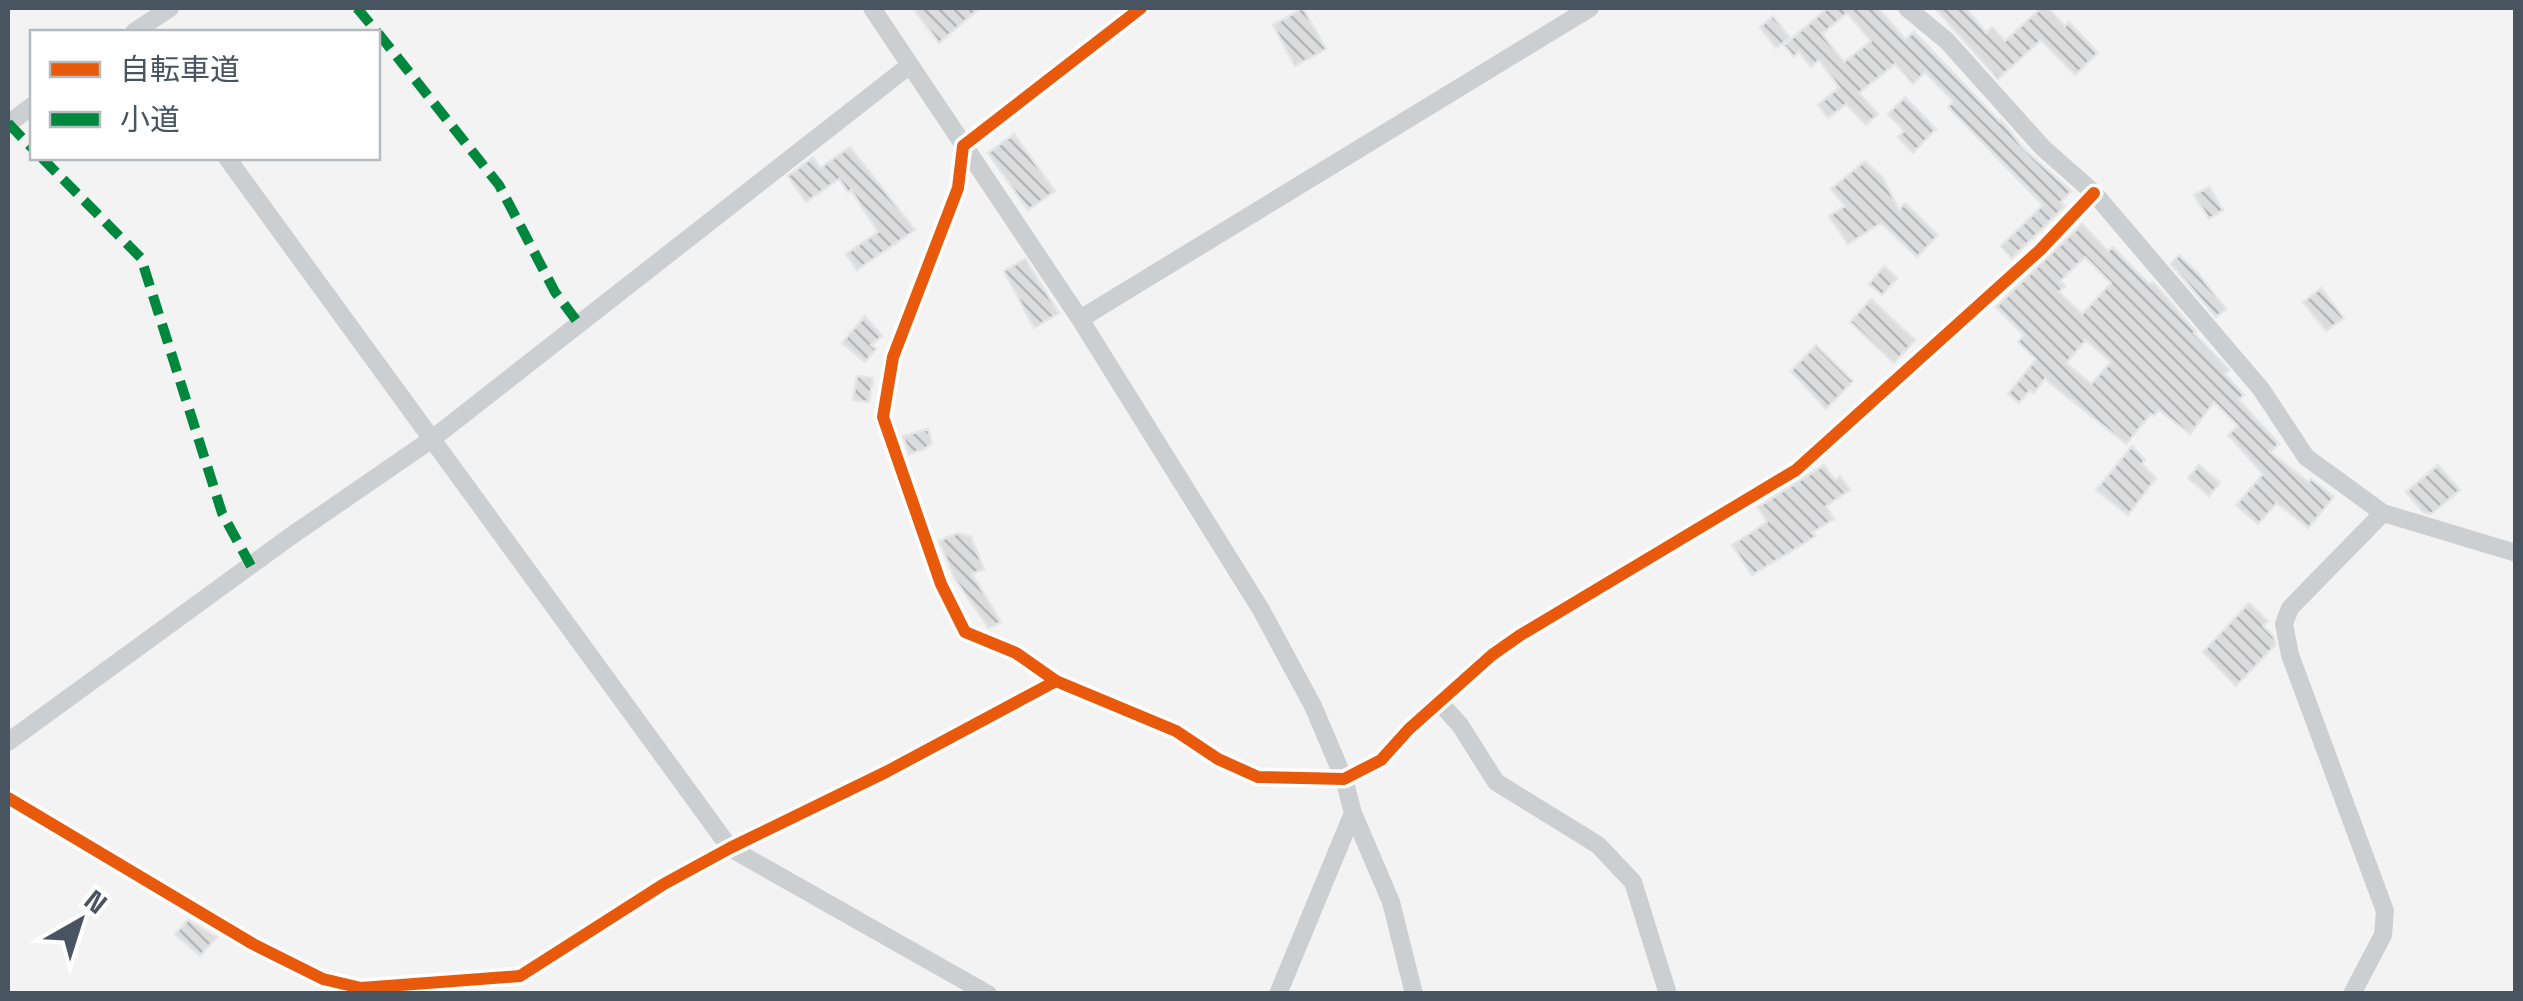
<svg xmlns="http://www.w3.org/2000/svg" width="2523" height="1001" viewBox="0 0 2523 1001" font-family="'Space Grotesk','Noto Sans JP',sans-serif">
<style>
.building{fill:url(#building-back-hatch);stroke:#e4e5e6;stroke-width:2.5;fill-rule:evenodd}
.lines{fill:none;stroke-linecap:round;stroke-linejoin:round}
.minor{stroke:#cccfd2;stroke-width:18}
.quiet{stroke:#00873e;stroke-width:10;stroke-dasharray:20 10;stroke-linecap:butt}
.cycleway-casing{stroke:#fff;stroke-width:19}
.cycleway{stroke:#e8590c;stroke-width:12}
</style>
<defs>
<pattern id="building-back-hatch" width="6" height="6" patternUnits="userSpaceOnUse" patternTransform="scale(2.5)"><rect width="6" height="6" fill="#dcdcdd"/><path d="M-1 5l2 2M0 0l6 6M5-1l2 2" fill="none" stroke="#b4b5b7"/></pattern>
</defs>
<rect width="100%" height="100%" fill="#f3f3f3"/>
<!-- building -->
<path class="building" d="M 913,8 L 980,8 L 939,43 Z
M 1303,8 L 1326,49 L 1295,66 L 1273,25 Z
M 1828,8 L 1878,8 L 1905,39 L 1914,32 L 2000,122 L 2001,120 L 2023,148 L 2071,191 L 2061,202 L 2065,206 L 2012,258 L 2001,246 L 2043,205 L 1948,107 L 1953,101 L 1925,72 L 1913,84 L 1895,64 L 1859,93 L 1878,114 L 1866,125 L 1846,104 L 1828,118 L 1818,105 L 1839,87 L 1819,60 L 1811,67 L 1799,52 L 1794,57 L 1784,45 ZM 1847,13 L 1871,41 L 1844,62 L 1822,34 Z
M 1935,8 L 1966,8 L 1986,33 L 1992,27 L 2005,41 L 2041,8 L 2048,8 L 2065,26 L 2069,22 L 2098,53 L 2075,75 L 2041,40 L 1998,79 Z
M 1773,16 L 1790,38 L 1776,48 L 1760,27 Z
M 1905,97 L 1936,129 L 1913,153 L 1898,137 L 1904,131 L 1888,114 Z
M 1014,134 L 1055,191 L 1028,210 L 988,153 Z
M 850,147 L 915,230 L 857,270 L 846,254 L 878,232 L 851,190 L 848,192 L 839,179 L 806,202 L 788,176 L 813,157 L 820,168 Z
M 1865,161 L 1883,178 L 1899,210 L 1905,203 L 1938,235 L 1917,257 L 1881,223 L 1848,244 L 1829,216 L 1845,206 L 1831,189 Z
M 2209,187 L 2223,210 L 2209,219 L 2194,195 Z
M 2082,224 L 2108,251 L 2113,247 L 2149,284 L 2154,283 L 2196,332 L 2194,333 L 2229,370 L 2225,374 L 2244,395 L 2239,400 L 2279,444 L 2270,452 L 2308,482 L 2311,479 L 2334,497 L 2308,528 L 2277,503 L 2258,524 L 2236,505 L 2263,474 L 2228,435 L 2238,426 L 2214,402 L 2190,434 L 2159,410 L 2154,416 L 2151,414 L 2126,444 L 2045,379 L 2034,393 L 2030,390 L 2019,403 L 2008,394 L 2036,359 L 2018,342 L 2024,335 L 1996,307 ZM 2085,257 L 2111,283 L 2082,314 L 2059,292 L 2065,286 L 2060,281 ZM 2086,340 L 2111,362 L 2091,384 L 2066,363 Z
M 2179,255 L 2198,273 L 2226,309 L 2216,317 L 2171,264 Z
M 1025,259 L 1059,313 L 1034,328 L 1004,271 Z
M 1884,266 L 1897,278 L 1882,295 L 1869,284 Z
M 2321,288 L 2344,318 L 2326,331 L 2303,302 Z
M 1871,299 L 1915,340 L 1894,363 L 1850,322 Z
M 865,316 L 882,336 L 871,345 L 876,349 L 865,362 L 842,343 Z
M 1816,345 L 1853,381 L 1826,409 L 1791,371 Z
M 857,376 L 873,378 L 869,402 L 853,400 Z
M 928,429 L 932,443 L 925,449 L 909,454 L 903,436 Z
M 2132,446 L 2145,460 L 2142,464 L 2156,478 L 2128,515 L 2096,490 Z
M 1824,465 L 1835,480 L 1840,476 L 1850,490 L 1826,506 L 1834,519 L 1813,532 L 1816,536 L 1752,575 L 1732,545 L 1767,522 L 1758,507 Z
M 2199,465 L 2220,483 L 2209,496 L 2188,478 Z
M 2438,465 L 2460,490 L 2431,514 L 2423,512 L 2406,492 Z
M 958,533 L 971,537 L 984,569 L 972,574 L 1001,622 L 989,628 L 956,581 L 939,541 Z
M 2249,603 L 2268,621 L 2263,626 L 2274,637 L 2275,645 L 2236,686 L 2203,652 Z
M 188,920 L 217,937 L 200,956 L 175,934 Z"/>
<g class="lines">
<!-- minor -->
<path class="minor" d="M 872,8 L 1080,319 L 1260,608 L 1313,706 L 1344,779 L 1353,813 L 1391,902 L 1414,994
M 1141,8 L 963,146 L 958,188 L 893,357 L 883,417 L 941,584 L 965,632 L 1016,653 L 1056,681 L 1176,731 L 1218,759 L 1258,777 L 1344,779 L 1381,760 L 1409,729 L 1492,655 L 1519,636 L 1796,470 L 2040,250 L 2094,193
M 1907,8 L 1947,41 L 2043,148 L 2094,193 L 2261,389 L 2306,457 L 2383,513 L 2516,553
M 134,32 L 170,8
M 8,124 L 32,106
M 227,158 L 730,848 L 988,994
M 1080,319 L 1590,8
M 1439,702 L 1460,725 L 1496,782 L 1598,845 L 1633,882 L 1668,994
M 8,742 L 291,536 L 432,439 L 910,65
M 8,798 L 253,944 L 323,979 L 361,988 L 520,976 L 664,884 L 730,848 L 886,772 L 1056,681
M 1278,994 L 1353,813
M 2352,994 L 2383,935 L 2385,911 L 2290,655 L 2284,624 L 2290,608 L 2383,513"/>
<!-- quiet -->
<path class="quiet" d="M 357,8 L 377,32
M 378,33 L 499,185 L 555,292 L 579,324
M 8,123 L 32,148
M 42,158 L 141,258 L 222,513 L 251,566"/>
<!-- cycleway casing -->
<g class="cycleway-casing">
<path id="cycleway" d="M 1141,8 L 963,146 L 958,188 L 893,357 L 883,417 L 941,584 L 965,632 L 1016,653 L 1056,681 L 1176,731 L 1218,759 L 1258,777 L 1344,779 L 1381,760 L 1409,729 L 1492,655 L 1519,636 L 1796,470 L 2040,250 L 2094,193
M 8,798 L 253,944 L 323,979 L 361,988 L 520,976 L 664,884 L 730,848 L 886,772 L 1056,681"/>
</g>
<!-- cycleway -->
<use href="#cycleway" class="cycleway"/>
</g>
<!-- border -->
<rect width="2523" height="1001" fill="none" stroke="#485561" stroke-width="20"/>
<!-- legend -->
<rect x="30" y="30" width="350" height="130" fill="#ffffff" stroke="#b6bbc0" stroke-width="2.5"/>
<rect x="50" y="62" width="50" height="15" fill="#e8590c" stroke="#b6bbc0" stroke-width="2.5"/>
<text x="120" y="80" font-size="30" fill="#485561">自転車道</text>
<rect x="50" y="112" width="50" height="15" fill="#00873e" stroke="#b6bbc0" stroke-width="2.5"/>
<text x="120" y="130" font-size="30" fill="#485561">小道</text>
<!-- north arrow -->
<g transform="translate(80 921) rotate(39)" stroke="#ffffff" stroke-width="8" paint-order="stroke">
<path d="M0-8L18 38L0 25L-18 38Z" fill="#485561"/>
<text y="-15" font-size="28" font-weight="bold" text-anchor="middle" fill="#485561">N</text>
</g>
</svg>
